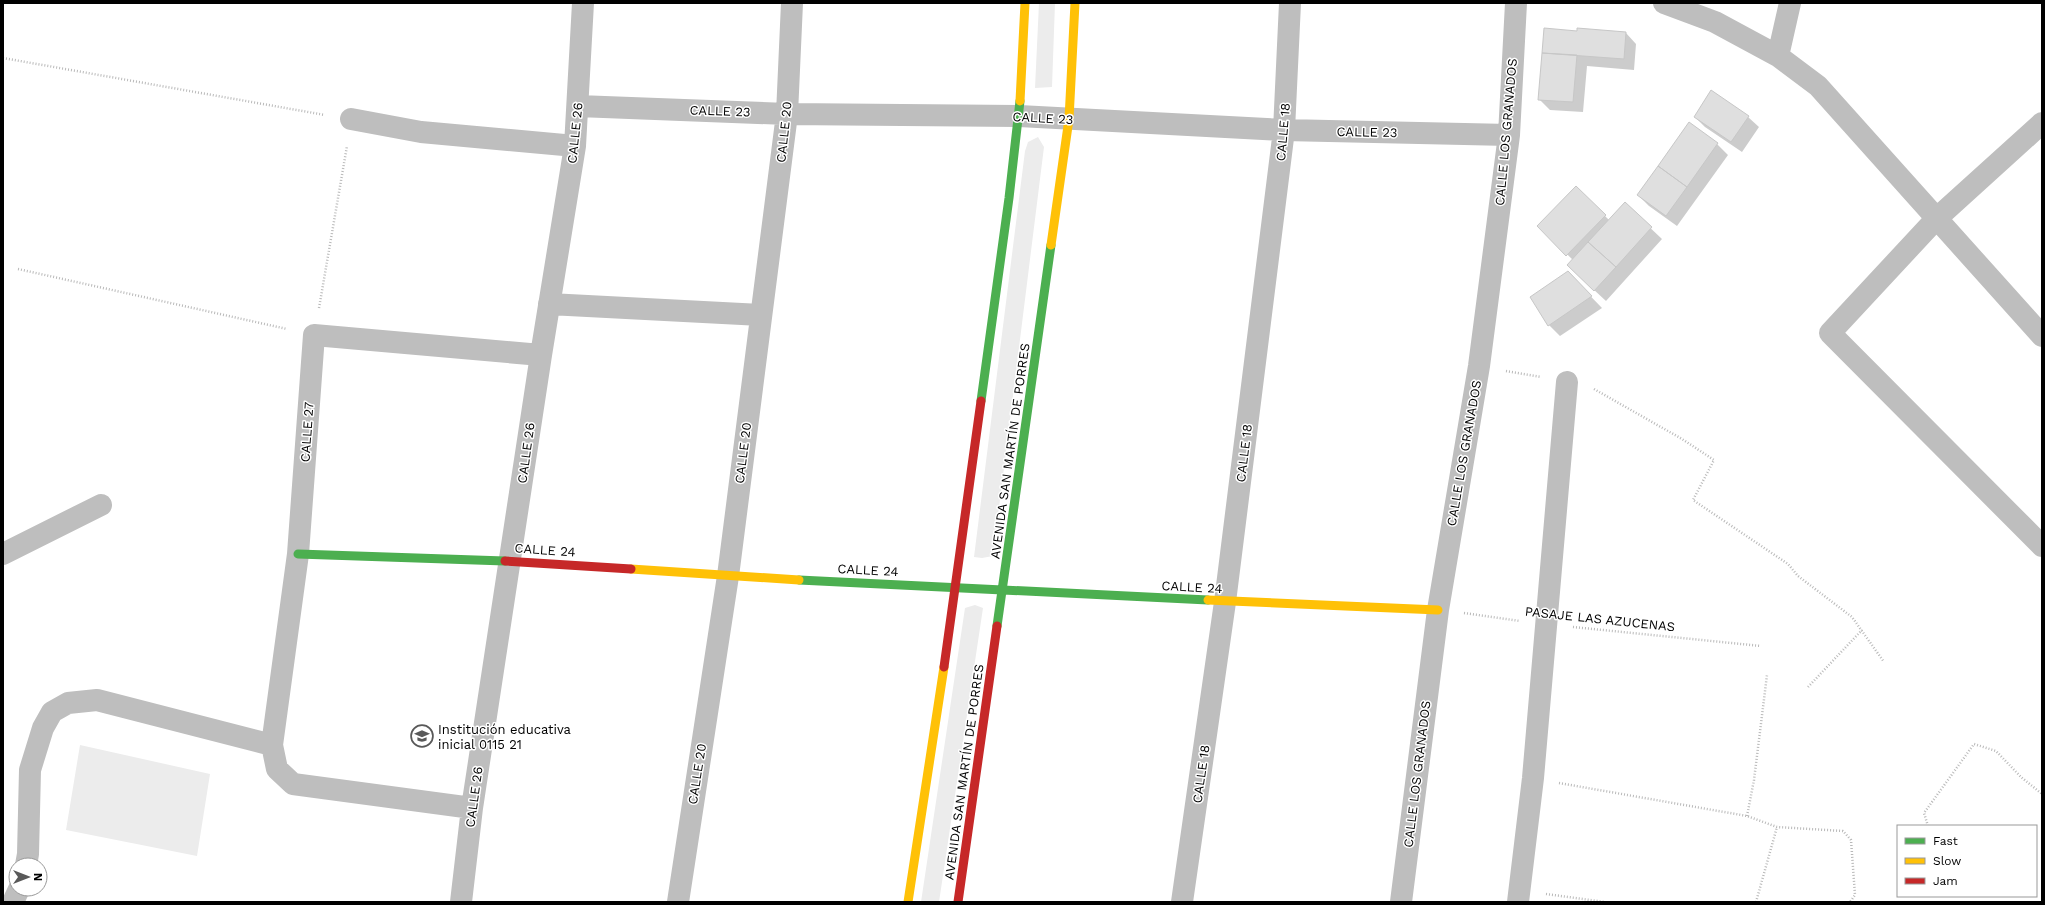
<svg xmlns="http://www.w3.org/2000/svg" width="2045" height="905" viewBox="0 0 2045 905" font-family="'Work Sans',sans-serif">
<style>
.green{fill:#ececec}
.shadow{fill:#0003}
.building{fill:#dfdfdf;stroke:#c7c7c7}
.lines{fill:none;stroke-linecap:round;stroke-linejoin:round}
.path{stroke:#b9b9b9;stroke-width:2.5;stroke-dasharray:1 2;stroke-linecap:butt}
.street{stroke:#bebebe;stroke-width:22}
.fast{stroke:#4caf50;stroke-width:9}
.slow{stroke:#ffc107;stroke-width:9}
.jam{stroke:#c62828;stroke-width:9}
.labels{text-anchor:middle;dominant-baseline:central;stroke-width:3;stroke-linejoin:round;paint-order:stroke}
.street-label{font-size:13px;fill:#000;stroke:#fff}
.poi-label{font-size:13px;fill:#000;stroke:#fff;text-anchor:start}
</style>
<rect width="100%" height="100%" fill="#fff"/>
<!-- green -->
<path class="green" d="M 1039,3 L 1055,3 L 1052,87 L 1035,88 Z
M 1038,137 L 1044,147 L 993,556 L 982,558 L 974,557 L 1025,151 L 1028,142 Z
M 975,605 L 983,608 L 939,902 L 921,902 L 965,608 Z
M 80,745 L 210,774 L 197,856 L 66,830 Z"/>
<!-- shadow -->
<path class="shadow" d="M 1578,32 L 1626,33 L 1636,44 L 1634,70 L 1587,66 L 1583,112 L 1550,110 L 1539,99 Z
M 1695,117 L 1748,117 L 1759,127 L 1742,152 L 1705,127 Z
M 1717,144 L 1728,155 L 1677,226 L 1649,206 L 1638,195 Z
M 1576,187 L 1609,220 L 1625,204 L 1662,239 L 1606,301 L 1579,276 L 1573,260 L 1538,226 Z
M 1568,273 L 1602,308 L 1560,336 L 1549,325 Z"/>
<!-- building -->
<path class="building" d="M 1544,28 L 1577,31 L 1577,28 L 1626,32 L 1624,59 L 1542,53 Z
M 1542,53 L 1577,55 L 1573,102 L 1538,100 Z
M 1711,90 L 1749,116 L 1731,142 L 1694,117 Z
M 1689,122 L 1718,143 L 1687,187 L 1658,166 Z
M 1658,166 L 1687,187 L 1666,216 L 1637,195 Z
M 1576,186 L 1606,215 L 1566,256 L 1537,226 Z
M 1625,202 L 1652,227 L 1616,267 L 1588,242 Z
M 1588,242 L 1616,267 L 1594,291 L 1567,265 Z
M 1568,271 L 1592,296 L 1548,326 L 1530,297 Z"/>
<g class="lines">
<!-- path -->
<path class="path" d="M 3,58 L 325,115
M 18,269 L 287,329
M 319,308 L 347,146
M 1506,371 L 1541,377
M 1594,389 L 1682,439 L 1714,460 L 1693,500 L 1788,564 L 1798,576 L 1852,617 L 1884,662
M 1464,613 L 1520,621
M 1573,627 L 1761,646
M 1808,687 L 1862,630
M 1559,783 L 1747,816 L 1777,827 L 1843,831 L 1851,840 L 1855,895 L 1850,902
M 1747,816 L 1754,780 L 1767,675
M 1928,826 L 1924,813 L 1974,744 L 1996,751 L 2021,777 L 2042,794
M 1546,894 L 1605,902
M 1756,902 L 1777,827"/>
<!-- street -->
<path class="street" d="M 1664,3 L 1715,22 L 1778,56 L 1818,86 L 2042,336
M 1778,56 L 1790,3
M 578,106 L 787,114 L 1019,116 L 1284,130 L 1509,135
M 351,119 L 421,132 L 575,146
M 2042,123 L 1936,219 L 1830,333 L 2042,546
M 549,304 L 761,315
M 3,554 L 101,505
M 472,808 L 293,784 L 277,769 L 272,745 L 298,554 L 314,335 L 541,355
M 26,865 L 28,854 L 30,770 L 43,728 L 52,712 L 68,703 L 97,700 L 272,745
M 13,902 L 19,889
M 461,902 L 472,808 L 541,355 L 575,146 L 583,3
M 678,902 L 728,576 L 787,114 L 792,3
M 1182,902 L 1225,602 L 1284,130 L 1290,3
M 1401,902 L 1438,610 L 1479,366 L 1509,135 L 1516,3
M 1518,902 L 1533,778 L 1567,382"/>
<!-- fast -->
<path class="fast" d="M 981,401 L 1009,198 L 1020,101
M 298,554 L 505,561
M 799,580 L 1208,600
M 997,626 L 1051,245"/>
<!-- slow -->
<path class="slow" d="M 1020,101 L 1025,3
M 1051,245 L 1069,119 L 1075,3
M 631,569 L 799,580
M 1208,600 L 1438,610
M 908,902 L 944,667"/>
<!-- jam -->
<path class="jam" d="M 505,561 L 631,569
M 944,667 L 981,401
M 958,902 L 997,626"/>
</g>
<!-- icons -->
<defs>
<g id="school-ring" transform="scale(1.15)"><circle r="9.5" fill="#fff" stroke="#595959" stroke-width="1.5"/><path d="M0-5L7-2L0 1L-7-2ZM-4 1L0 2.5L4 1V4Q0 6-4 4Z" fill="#595959"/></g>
</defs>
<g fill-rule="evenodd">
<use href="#school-ring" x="422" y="736"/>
</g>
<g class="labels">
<!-- street labels -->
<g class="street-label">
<text transform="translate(720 111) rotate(2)">CALLE 23</text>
<text transform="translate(1043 118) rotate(3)">CALLE 23</text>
<text transform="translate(784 132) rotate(-84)">CALLE 20</text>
<text transform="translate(1283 132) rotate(-85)">CALLE 18</text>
<text transform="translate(1367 132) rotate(1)">CALLE 23</text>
<text transform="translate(1506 132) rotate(-85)">CALLE LOS GRANADOS</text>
<text transform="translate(575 133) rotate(-84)">CALLE 26</text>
<text transform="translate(307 432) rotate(-86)">CALLE 27</text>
<text transform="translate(1010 451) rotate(-82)">AVENIDA SAN MARTÍN DE PORRES</text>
<text transform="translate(526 453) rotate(-82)">CALLE 26</text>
<text transform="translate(743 453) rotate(-83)">CALLE 20</text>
<text transform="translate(1244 453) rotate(-83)">CALLE 18</text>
<text transform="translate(1464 453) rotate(-80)">CALLE LOS GRANADOS</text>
<text transform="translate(545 550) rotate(4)">CALLE 24</text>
<text transform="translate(868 570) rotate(3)">CALLE 24</text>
<text transform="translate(1192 587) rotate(3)">CALLE 24</text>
<text transform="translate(1600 619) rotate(6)">PASAJE LAS AZUCENAS</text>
<text transform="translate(964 772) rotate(-82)">AVENIDA SAN MARTÍN DE PORRES</text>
<text transform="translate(697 774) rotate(-81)">CALLE 20</text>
<text transform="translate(1201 774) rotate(-82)">CALLE 18</text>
<text transform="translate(1417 774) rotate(-83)">CALLE LOS GRANADOS</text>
<text transform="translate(474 797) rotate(-82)">CALLE 26</text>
</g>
<!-- poi labels -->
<g class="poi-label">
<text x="438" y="729">Institución educativa<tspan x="438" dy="15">inicial 0115 21</tspan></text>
</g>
</g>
<!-- border -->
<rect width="2045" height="905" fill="none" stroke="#000000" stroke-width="8"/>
<!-- legend -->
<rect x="1897" y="825" width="140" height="72" fill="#ffffff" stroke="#999999"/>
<rect x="1905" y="838" width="20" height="6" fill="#4caf50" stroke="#999999"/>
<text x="1933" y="845" font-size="12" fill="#000000">Fast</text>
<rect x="1905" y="858" width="20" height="6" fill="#ffc107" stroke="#999999"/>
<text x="1933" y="865" font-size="12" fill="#000000">Slow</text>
<rect x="1905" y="878" width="20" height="6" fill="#c62828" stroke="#999999"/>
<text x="1933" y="885" font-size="12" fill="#000000">Jam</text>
<!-- north arrow -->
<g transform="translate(28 877) rotate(90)"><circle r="19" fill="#ffffff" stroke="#999999"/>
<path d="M0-3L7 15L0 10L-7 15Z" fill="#595959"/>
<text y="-6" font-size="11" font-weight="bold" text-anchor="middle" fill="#000000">N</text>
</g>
</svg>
